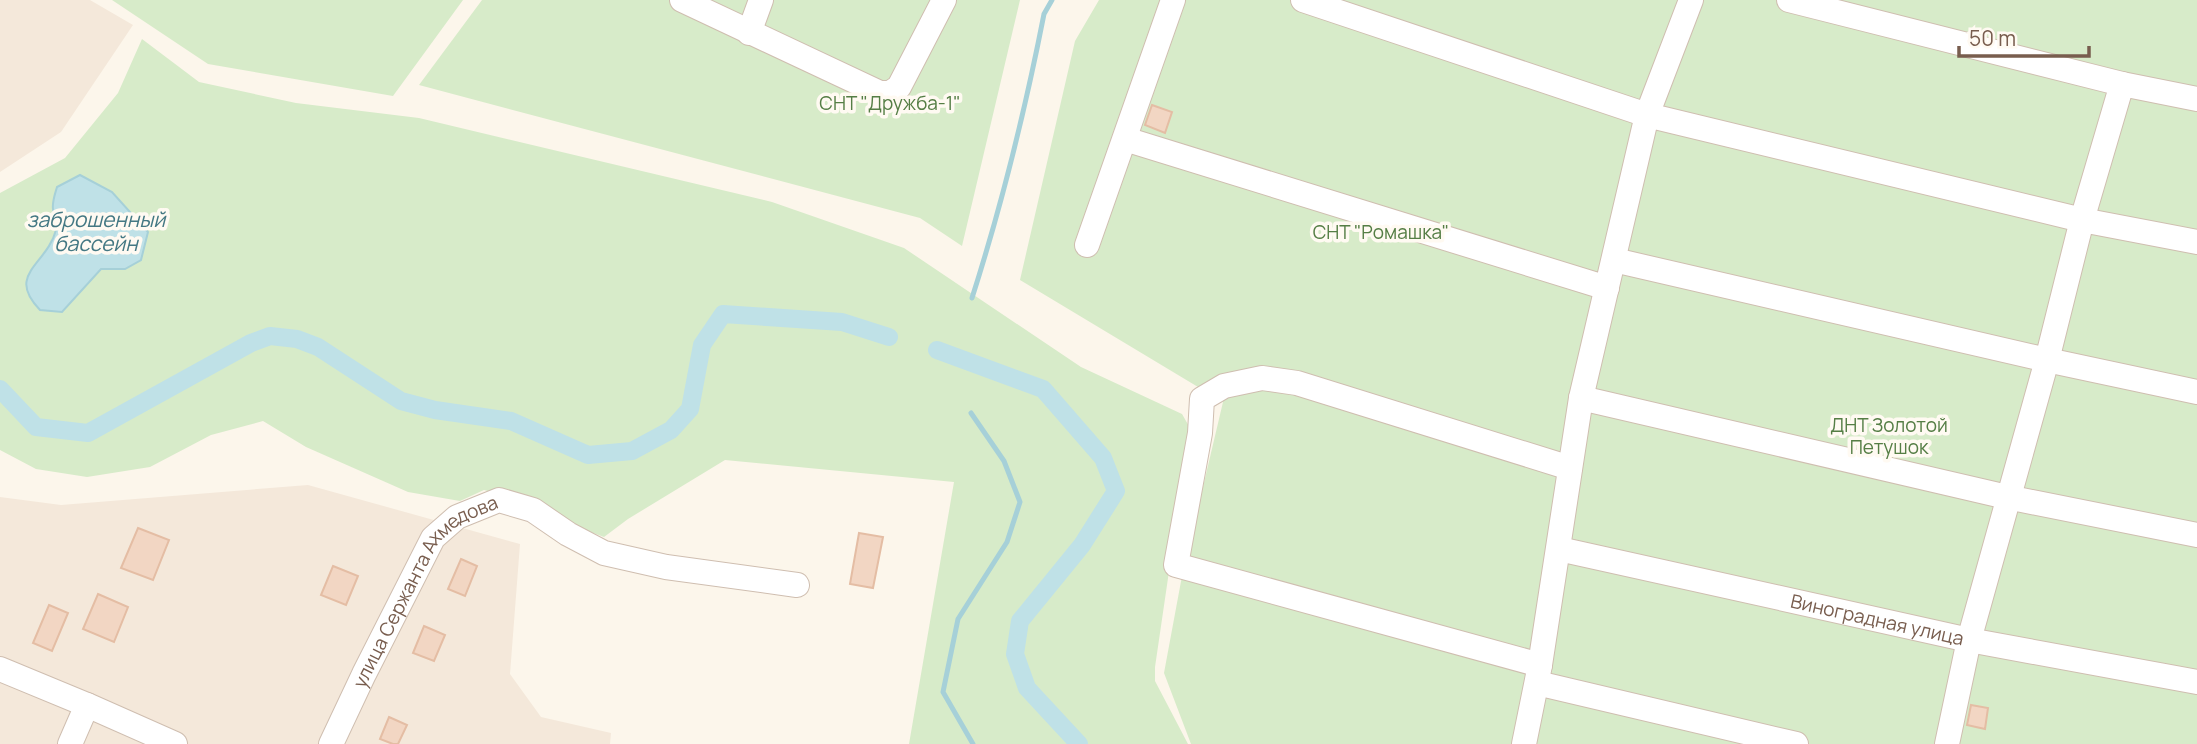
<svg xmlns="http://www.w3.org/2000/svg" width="2197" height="744" viewBox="0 0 2197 744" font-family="Manrope,sans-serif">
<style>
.residential{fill:#f4e8da}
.green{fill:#d7ebc9}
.water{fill:#bfe1e7;stroke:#a6d0d8;stroke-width:2}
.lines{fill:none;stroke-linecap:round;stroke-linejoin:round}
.stream{stroke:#a6d0d8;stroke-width:5}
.canal{stroke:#bfe1e7;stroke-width:18}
.building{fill:#f2d6c3;stroke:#e4bda4;stroke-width:2}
.minor-casing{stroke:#cfbeb0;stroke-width:26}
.minor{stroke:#fff;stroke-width:24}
.labels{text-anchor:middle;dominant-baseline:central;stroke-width:7;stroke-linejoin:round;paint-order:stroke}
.park-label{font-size:19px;fill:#557e45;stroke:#fffaf2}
.street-label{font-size:19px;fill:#785d4e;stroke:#fffaf2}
.water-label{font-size:21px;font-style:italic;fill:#447883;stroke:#fffaf2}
</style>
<rect width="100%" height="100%" fill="#fcf6eb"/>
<!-- residential -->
<path class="residential" d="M 0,0 L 90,0 L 133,25 L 61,132 L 0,172 Z
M 308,485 L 520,544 L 510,674 L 541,717 L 611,733 L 610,744 L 0,744 L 0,497 L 61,505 Z"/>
<!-- green -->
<path class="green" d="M 112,0 L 463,0 L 393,96 L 208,64 Z
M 482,0 L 1020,0 L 962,246 L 920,218 L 419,85 Z
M 1099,0 L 2197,0 L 2197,744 L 1191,744 L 1164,673 L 1182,576 L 1223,402 L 1020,280 L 1075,41 Z
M 142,39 L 199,82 L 296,103 L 419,118 L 772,202 L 904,248 L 1081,367 L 1182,414 L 1190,428 L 1155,667 L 1155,681 L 1188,744 L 909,744 L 954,482 L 725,460 L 628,519 L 604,537 L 564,522 L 525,501 L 484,490 L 460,501 L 408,492 L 306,447 L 263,421 L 211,435 L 150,467 L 87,477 L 36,469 L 0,450 L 0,193 L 65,158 L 118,93 Z"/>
<!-- water -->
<path class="water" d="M 80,175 L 112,192 L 148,232 L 141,260 L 125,269 L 101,269 L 62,312 L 40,310 C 5,274 47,265 56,230 C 58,224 54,216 53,209 C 52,202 55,194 57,187 Z"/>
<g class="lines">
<!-- stream -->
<path class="stream" d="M 972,298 C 1002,204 1025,111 1044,14 L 1052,0
M 971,413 L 1004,461 L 1020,502 L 1007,542 L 958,619 L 943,692 L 973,744"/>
<!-- canal -->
<path class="canal" d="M 937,350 L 1043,389 L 1103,458 L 1116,491 L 1082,545 L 1020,621 L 1015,654 L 1027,688 L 1079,744
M 0,389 L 36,427 L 88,433 L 251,343 L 270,336 L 297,339 L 318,347 L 401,401 L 435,410 L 511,421 L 588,455 L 632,451 L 671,430 L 690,409 L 702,345 L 723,314 L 842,322 L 889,337"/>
</g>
<!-- building -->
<path class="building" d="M 1152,105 L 1172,112 L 1165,133 L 1145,125 Z
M 138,528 L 169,540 L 153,580 L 121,568 Z
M 859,533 L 883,537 L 873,588 L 850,584 Z
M 461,559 L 477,566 L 465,596 L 448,589 Z
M 333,566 L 358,576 L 346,605 L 321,595 Z
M 98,594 L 128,607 L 114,642 L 83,629 Z
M 49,605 L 68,613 L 52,651 L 33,643 Z
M 424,626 L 445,635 L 434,661 L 413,653 Z
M 1971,705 L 1988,708 L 1985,729 L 1967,725 Z
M 389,717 L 407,725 L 398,744 L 393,744 L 380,739 Z"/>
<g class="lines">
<!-- minor casing -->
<g class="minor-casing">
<g id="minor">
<path d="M 682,0 L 880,93 L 890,93 L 899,87 L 944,0"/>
<path d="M 1303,0 L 1647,115 L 2082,220 L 2122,84 L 2197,99"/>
<path d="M 1789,0 L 2122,84"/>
<path d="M 749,33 L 761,0"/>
<path d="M 1125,139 L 1607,288"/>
<path d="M 1087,245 L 1173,0"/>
<path d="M 1614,260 L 2047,360 L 2197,392"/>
<path d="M 1581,398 L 2007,497 L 2197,535"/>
<path id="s1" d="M 1559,549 L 1969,640 L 2197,682"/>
<path d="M 1540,665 L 1176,565 L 1200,433 L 1202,399 L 1224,386 L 1262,378 L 1297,383 L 1570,468"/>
<path d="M 0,669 L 87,705 L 175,744"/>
<path d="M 1537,683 L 1796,744"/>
<path d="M 70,744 L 87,705"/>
<path id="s2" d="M 331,744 L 364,674 L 433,538 L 457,517 L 499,500 L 533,510 L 568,534 L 604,553 L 666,567 L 797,585"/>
<path d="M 1524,744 L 1540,665 L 1581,398 L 1647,115 L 1691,0"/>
<path d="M 1947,744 L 1969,640 L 2047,360 L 2082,220 L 2197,242"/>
</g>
</g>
<!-- minor -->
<use href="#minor" class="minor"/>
</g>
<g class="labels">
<!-- park labels -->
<g class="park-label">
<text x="890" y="103">СНТ "Дружба-1"</text>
<text x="1381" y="232">СНТ "Ромашка"</text>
<text x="1889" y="425">ДНТ Золотой<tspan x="1889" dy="22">Петушок</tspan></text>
</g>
<!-- street labels -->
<g class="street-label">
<text stroke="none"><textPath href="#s2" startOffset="184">улица Сержанта Ахмедова</textPath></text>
<text stroke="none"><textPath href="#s1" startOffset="326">Виноградная улица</textPath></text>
</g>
<!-- water labels -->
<g class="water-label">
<text x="96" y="219">заброшенный<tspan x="96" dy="24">бассейн</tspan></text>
</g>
</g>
<!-- scale -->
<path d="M1959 46v10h130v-10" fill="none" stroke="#785d4e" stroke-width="3.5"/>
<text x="1969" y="46" font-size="21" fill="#785d4e" stroke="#fffaf2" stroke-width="5" paint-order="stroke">50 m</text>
</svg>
